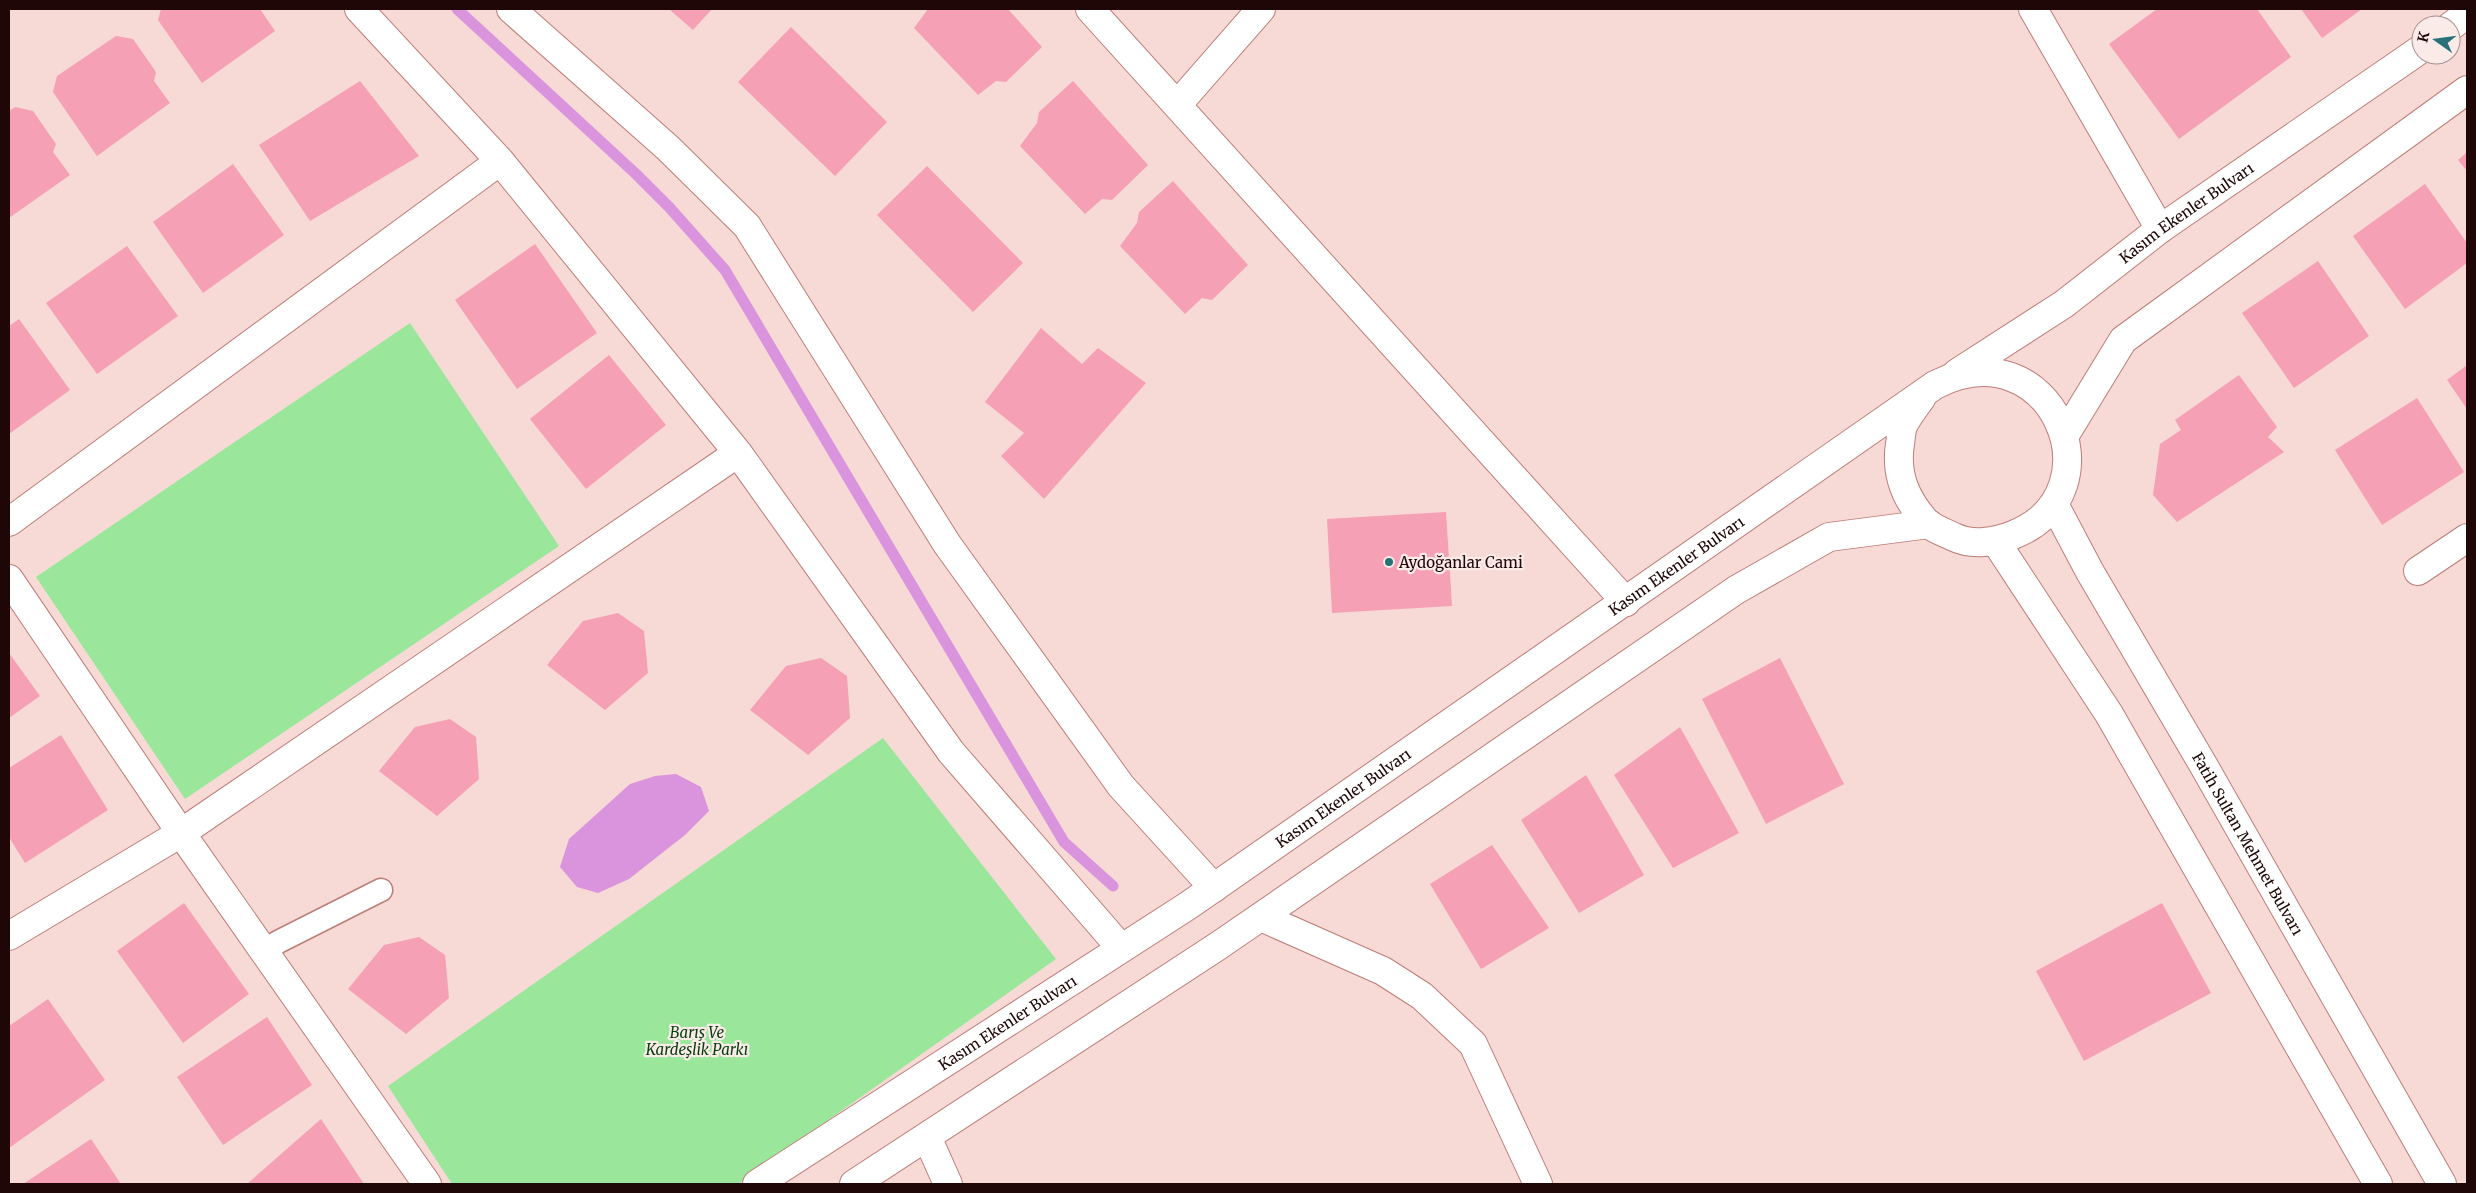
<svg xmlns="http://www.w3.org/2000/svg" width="2476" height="1193" viewBox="0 0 2476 1193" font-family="Merriweather,serif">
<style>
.green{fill:#9ae79c}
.water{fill:#da94de}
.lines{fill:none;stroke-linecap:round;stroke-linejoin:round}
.stream{stroke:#da94de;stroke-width:11}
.building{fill:#f5a0b4}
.lane-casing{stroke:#be7d77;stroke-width:25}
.street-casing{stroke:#be7d77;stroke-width:30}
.secondary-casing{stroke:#be7d77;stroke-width:30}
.lane{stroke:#fff;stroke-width:22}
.street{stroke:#fff;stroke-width:28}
.secondary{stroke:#fff;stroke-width:28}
.poi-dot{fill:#277178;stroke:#faebe9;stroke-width:2}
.labels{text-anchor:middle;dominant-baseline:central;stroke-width:4.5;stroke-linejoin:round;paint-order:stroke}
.street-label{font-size:15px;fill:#1e0706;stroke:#faebe9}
.poi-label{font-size:15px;fill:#1e0706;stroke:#faebe9;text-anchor:start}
.park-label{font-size:15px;font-style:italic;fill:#053e0d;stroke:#faebe9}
</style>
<rect width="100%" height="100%" fill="#f7d9d6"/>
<!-- green -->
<path class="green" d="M 410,323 L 559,546 L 185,799 L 36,577 Z
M 883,738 L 1056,959 L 738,1184 L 452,1184 L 388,1086 Z"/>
<!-- water -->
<path class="water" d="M 676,774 L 701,787 L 709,811 L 685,835 L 629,879 L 598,893 L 577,887 L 560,867 L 569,839 L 630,784 L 655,776 Z"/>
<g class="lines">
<!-- stream -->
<path class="stream" d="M 457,9 L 636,174 L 669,207 L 725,270 L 1064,842 L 1113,886"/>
</g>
<!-- building -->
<path class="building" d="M 161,9 L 260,9 L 275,31 L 202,83 L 158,20 Z
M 669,9 L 712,9 L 693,30 Z
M 928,9 L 1008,9 L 1042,47 L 1006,82 L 996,81 L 978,95 L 914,28 Z
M 2157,9 L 2257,9 L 2291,57 L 2179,139 L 2109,44 Z
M 2301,9 L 2362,9 L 2322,38 Z
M 791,27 L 887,122 L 835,176 L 738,82 Z
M 116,36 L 133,39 L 156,72 L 154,81 L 170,103 L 97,156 L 53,92 L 57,76 Z
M 360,81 L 419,156 L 310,221 L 259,145 Z
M 1073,81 L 1148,165 L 1112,200 L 1102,199 L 1085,214 L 1020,146 L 1037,123 L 1039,112 Z
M 15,107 L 33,111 L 56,144 L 53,152 L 70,175 L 9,218 L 9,111 Z
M 2467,152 L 2467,171 L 2458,160 Z
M 233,164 L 284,235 L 203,293 L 153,222 Z
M 927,166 L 1023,263 L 973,312 L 877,215 Z
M 1173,181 L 1248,265 L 1212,300 L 1202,298 L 1185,314 L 1120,246 L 1137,223 L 1139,212 Z
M 2425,184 L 2467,243 L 2467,263 L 2405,309 L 2353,236 Z
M 535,244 L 597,333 L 517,389 L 455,300 Z
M 127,246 L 178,316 L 97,374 L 46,303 Z
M 2318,261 L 2369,336 L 2294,388 L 2242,313 Z
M 19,319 L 70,390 L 9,434 L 9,326 Z
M 1041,328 L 1082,364 L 1098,348 L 1146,383 L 1044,499 L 1001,456 L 1024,433 L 985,402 Z
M 609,355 L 666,425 L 586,489 L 530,419 Z
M 2467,365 L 2467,409 L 2447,380 Z
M 2239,375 L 2277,427 L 2268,437 L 2284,452 L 2177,522 L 2153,495 L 2160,444 L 2181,430 L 2175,420 Z
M 2417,398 L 2464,472 L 2382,525 L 2335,450 Z
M 1446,512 L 1452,606 L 1332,613 L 1327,519 Z
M 618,613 L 644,631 L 648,673 L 605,710 L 547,665 L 583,621 Z
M 9,653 L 40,696 L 9,718 Z
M 821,658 L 847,676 L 850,718 L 808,755 L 750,710 L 786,666 Z
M 1780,658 L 1844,784 L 1766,824 L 1702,699 Z
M 450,719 L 476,737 L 479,779 L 437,816 L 379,771 L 415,727 Z
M 1680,727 L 1739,833 L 1673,868 L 1614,775 Z
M 61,735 L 108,810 L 25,863 L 9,837 L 9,768 Z
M 1586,775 L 1644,875 L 1579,913 L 1521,820 Z
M 1492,845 L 1549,928 L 1481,969 L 1430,884 Z
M 184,903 L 249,994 L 183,1043 L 117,951 Z
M 2162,903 L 2211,993 L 2084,1061 L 2036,971 Z
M 419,937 L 445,955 L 449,998 L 406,1034 L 348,989 L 384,945 Z
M 48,999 L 105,1080 L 9,1148 L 9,1026 Z
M 267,1017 L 312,1085 L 223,1145 L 177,1077 Z
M 321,1119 L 364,1184 L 247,1184 Z
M 91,1139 L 121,1184 L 23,1184 Z"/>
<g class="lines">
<!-- lane casing -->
<g class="lane-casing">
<path id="lane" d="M 264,952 L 278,942 L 381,890"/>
</g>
<!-- street casing -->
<g class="street-casing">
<path id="street" d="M 359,9 L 500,161 L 738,453 L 951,752 L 1121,948
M 1090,9 L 1626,602
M 2033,9 L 2160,229
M 1178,104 L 1261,9
M 9,522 L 500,161
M 2418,571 L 2467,538
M 9,579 L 181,833 L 427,1184
M 1261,917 L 1383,971 L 1422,996 L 1473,1044 L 1538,1184
M 9,936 L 181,833 L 738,453
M 927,1137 L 948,1184"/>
</g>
<!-- secondary casing -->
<g class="secondary-casing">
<g id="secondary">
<path d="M 511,9 L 668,148 L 747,226 L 947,544 L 1121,786 L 1214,888"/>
<path d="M 2451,26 L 2467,14"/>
<path id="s1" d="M 1957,373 L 2064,304 L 2160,229 L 2421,49"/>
<path d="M 2065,435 L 2123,340 L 2467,90"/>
<path id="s2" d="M 2054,504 L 2090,572 L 2201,761 L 2442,1184"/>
<path d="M 1996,542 L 2109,714 L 2378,1184"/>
<path id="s3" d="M 757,1184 L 1189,905 L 1935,385 C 2051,325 2122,492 2013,535 C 1996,542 1972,546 1954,537 C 1946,533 1934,529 1927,523 C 1906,500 1895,475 1900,444 C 1901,438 1901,431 1903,426 C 1908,415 1916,406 1922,397"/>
<path d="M 854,1184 L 1218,946 L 1736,590 L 1829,537 L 1929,524"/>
</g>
</g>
<!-- lane -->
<use href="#lane" class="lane"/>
<!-- street -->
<use href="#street" class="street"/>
<!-- secondary -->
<use href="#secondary" class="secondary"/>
</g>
<!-- markers -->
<circle class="poi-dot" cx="1389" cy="562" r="5"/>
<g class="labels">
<!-- street labels -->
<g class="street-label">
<text stroke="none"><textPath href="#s1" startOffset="280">Kasım Ekenler Bulvarı</textPath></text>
<text stroke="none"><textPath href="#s3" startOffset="1108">Kasım Ekenler Bulvarı</textPath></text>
<text stroke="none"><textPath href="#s3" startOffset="702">Kasım Ekenler Bulvarı</textPath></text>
<text stroke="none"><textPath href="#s2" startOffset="391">Fatih Sultan Mehmet Bulvarı</textPath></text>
<text stroke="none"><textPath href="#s3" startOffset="298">Kasım Ekenler Bulvarı</textPath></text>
</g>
<!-- poi labels -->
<g class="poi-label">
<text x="1399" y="562">Aydoğanlar Cami</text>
</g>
<!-- park labels -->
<g class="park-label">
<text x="697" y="1032">Barış Ve<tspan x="697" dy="17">Kardeşlik Parkı</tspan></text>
</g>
</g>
<!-- border -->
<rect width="2476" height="1193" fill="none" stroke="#1e0706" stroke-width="20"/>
<!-- north arrow -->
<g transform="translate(2436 40) rotate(284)"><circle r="24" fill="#faebe9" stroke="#a2908e"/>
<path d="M0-4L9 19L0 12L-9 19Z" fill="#277178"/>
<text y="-8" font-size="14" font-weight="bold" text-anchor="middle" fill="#1e0706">K</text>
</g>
</svg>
